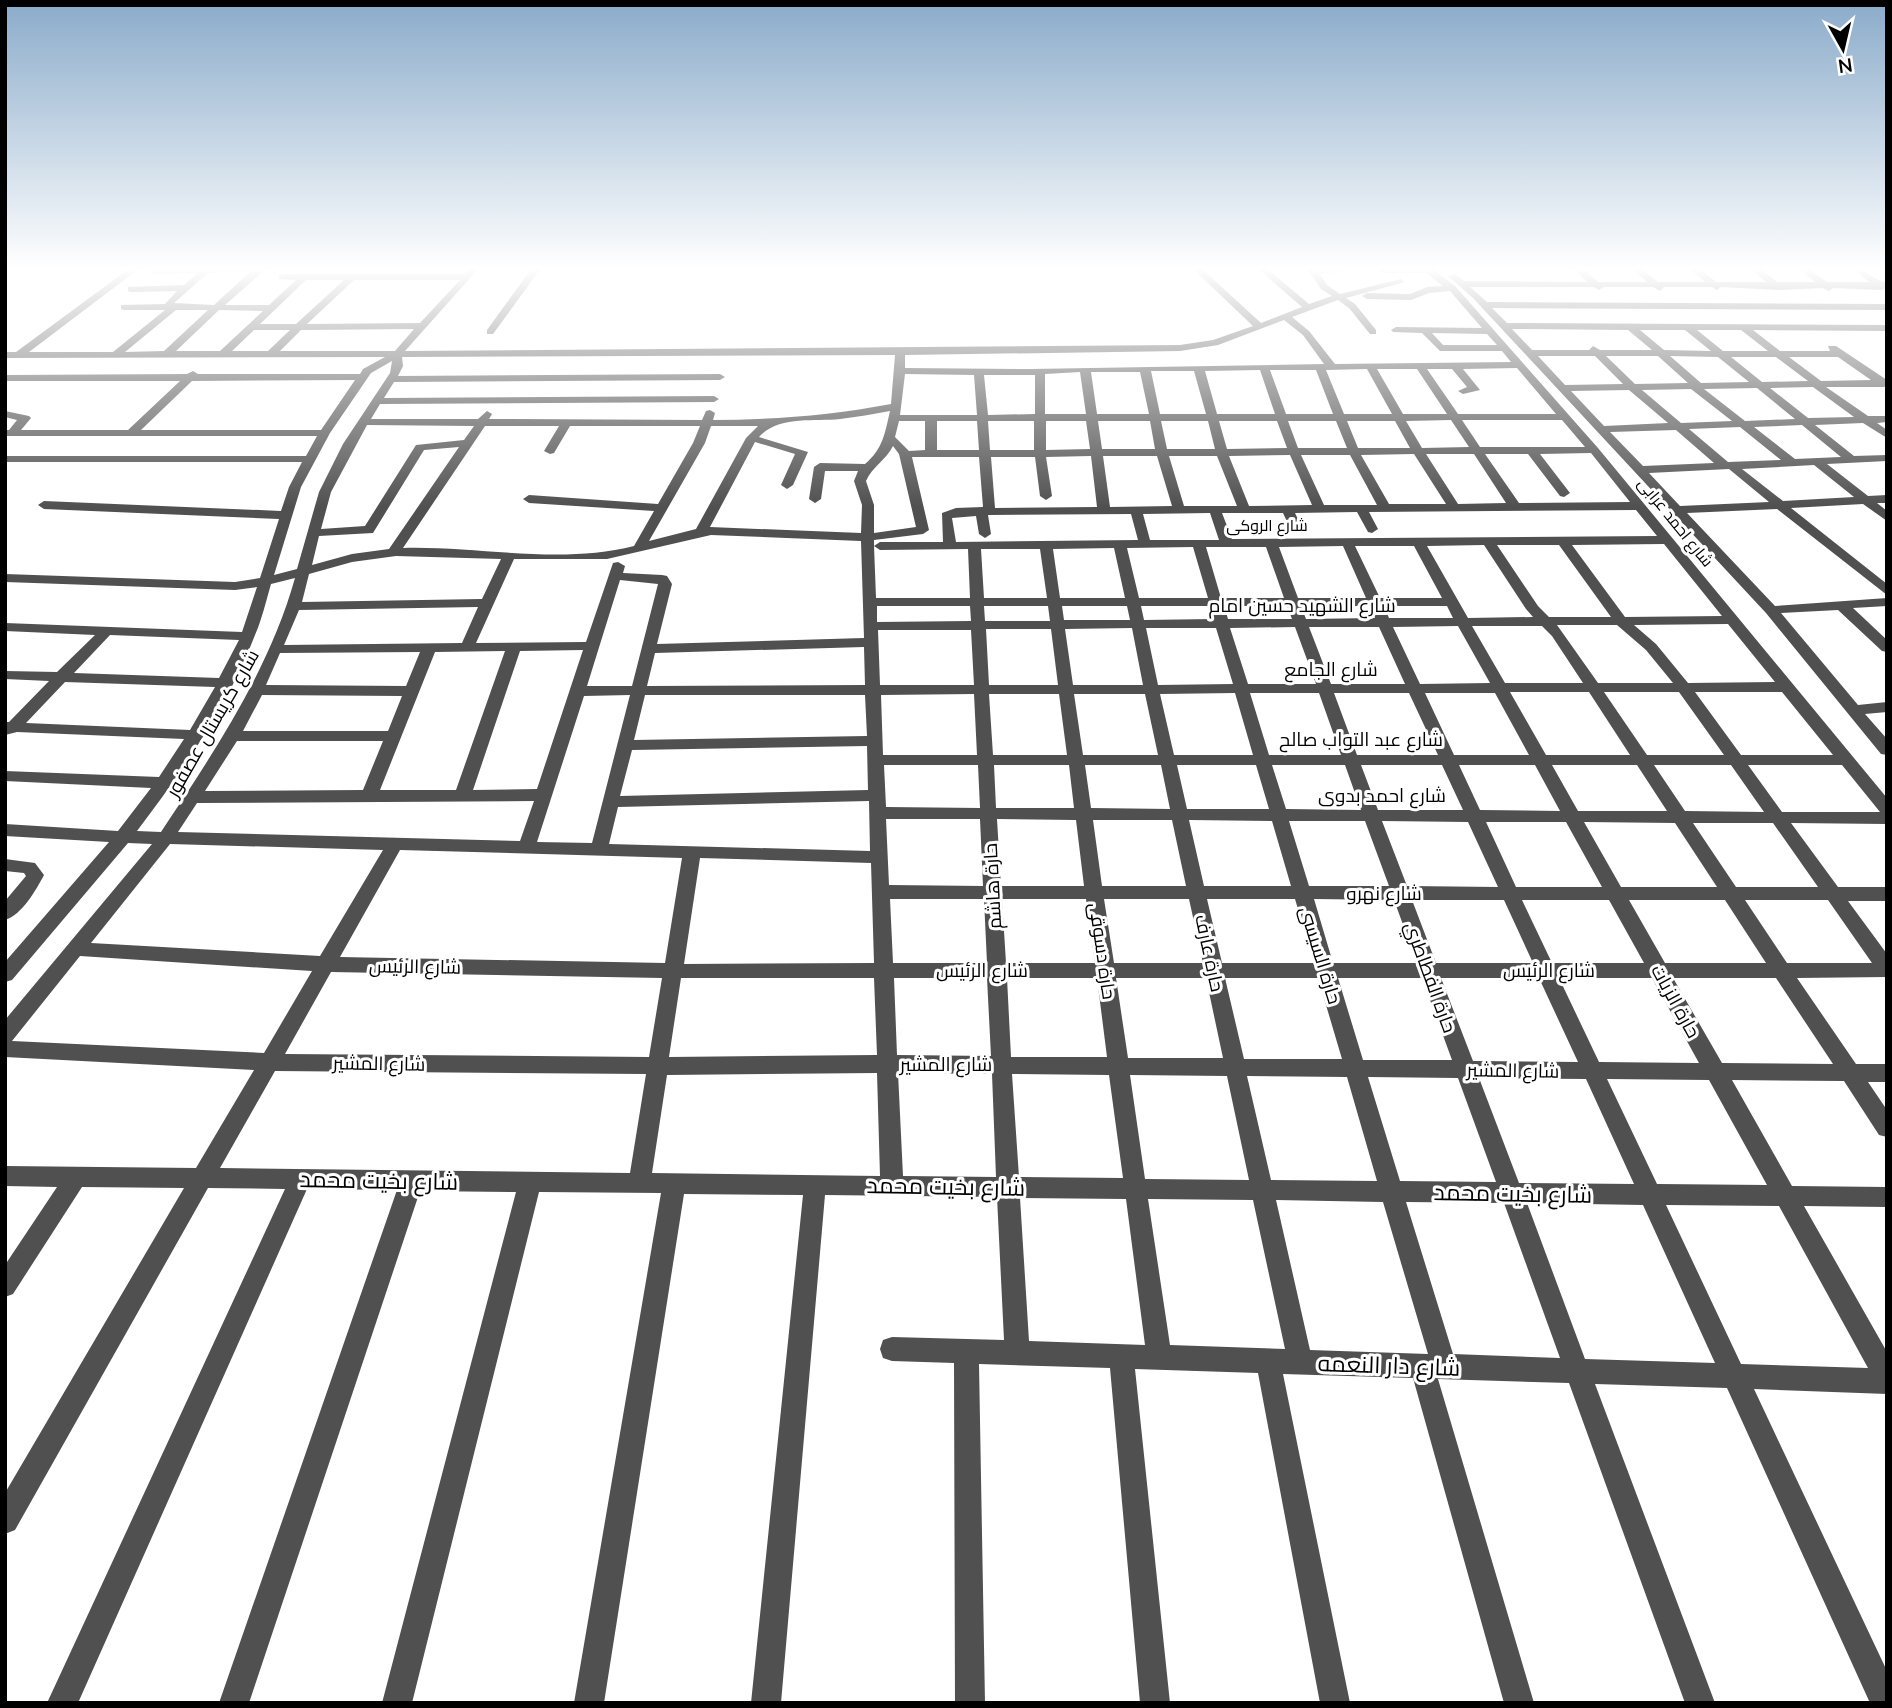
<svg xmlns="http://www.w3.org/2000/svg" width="1892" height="1708" viewBox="0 0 1892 1708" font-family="Mulish,Cairo,sans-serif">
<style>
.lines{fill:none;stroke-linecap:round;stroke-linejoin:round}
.minor{fill:#505050;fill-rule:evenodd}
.labels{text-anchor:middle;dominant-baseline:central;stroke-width:6;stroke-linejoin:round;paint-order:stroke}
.far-street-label{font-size:16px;fill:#000;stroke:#fff}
.street-label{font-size:19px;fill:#000;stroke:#fff}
.near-street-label{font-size:23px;fill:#000;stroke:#fff}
</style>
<rect width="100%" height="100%" fill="#fff"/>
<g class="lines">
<!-- minor -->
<path class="minor" d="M 130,268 L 140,268 L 29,352 L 113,352 L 165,310 L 124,310 L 121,309 L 121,305 L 165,304 L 177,291 L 131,292 L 128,291 L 128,287 L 184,285 L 198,273 L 153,274 L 153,270 L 156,269 L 267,268 L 225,305 L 269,305 L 296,280 L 279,279 L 279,275 L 282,274 L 464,274 L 470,268 L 479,268 L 405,351 L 1180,345 L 1213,340 L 1253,326 L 1192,268 L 1201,268 L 1261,323 L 1302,307 L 1257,268 L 1266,268 L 1309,304 L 1332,296 L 1321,289 L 1307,268 L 1343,269 L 1344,271 L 1320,274 L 1327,285 L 1340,294 L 1401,279 L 1405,282 L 1346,298 L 1355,304 L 1376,330 L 1376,334 L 1370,334 L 1349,308 L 1338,300 L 1292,317 L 1309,331 L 1335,364 L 1511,362 L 1502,351 L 1440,351 L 1422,333 L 1393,332 L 1391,330 L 1396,327 L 1482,328 L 1450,291 L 1429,293 L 1411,300 L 1367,299 L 1362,296 L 1367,293 L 1410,294 L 1427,287 L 1443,286 L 1426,273 L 1384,273 L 1381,272 L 1381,268 L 1431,268 L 1455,286 L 1598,448 L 1887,798 L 1887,824 L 1791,823 L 1838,887 L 1887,887 L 1887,901 L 1848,901 L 1887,954 L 1887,977 L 1797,978 L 1856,1064 L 1887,1064 L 1887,1082 L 1868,1082 L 1887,1110 L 1887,1137 L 1879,1135 L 1844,1081 L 1732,1080 L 1792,1186 L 1887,1187 L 1887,1207 L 1804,1206 L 1887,1352 L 1887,1394 L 1754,1389 L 1887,1671 L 1887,1703 L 1870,1703 L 1727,1388 L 1595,1384 L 1715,1703 L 1685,1703 L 1569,1383 L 1438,1379 L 1534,1703 L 1504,1703 L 1413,1378 L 1283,1374 L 1350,1703 L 1320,1703 L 1258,1373 L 1135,1369 L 1170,1703 L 1140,1703 L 1110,1368 L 979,1364 L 985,1703 L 955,1703 L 954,1363 L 892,1361 L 883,1358 L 880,1349 L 883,1340 L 892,1337 L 1004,1340 L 997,1197 L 825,1195 L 781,1703 L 751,1703 L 803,1195 L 684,1194 L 604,1703 L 574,1703 L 661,1193 L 539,1192 L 412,1703 L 382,1703 L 516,1192 L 420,1191 L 249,1703 L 219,1703 L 397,1190 L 307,1189 L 78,1703 L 47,1703 L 285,1189 L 208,1188 L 15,1530 L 5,1534 L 5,1493 L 184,1188 L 82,1187 L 13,1294 L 5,1297 L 5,1265 L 57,1187 L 5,1186 L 5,1166 L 196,1168 L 254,1070 L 5,1057 L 5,1020 L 152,844 L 128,843 L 12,980 L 5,982 L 5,962 L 109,842 L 5,836 L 5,824 L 118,831 L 151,788 L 5,781 L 5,771 L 159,777 L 184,739 L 17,732 L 5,735 L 5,722 L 9,722 L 49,681 L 5,679 L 5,671 L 57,672 L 95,635 L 5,631 L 5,623 L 242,632 L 257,587 L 235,590 L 5,582 L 5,574 L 235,582 L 260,578 L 279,519 L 44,509 L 38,505 L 44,501 L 281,511 L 289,487 L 302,462 L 5,462 L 5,456 L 306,456 L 317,436 L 5,436 L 5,430 L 9,430 L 17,420 L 5,417 L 5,411 L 29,416 L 31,418 L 21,430 L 128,430 L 180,381 L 5,381 L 5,375 L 187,374 L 193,371 L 198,374 L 360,374 L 363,369 L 385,357 L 5,358 L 5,352 L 16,352 ZM 251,271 L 214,305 L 174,303 L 208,273 ZM 306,280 L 344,280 L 296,324 L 260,324 ZM 354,280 L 460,280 L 420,323 L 307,324 ZM 176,310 L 208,310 L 164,351 L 125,352 ZM 219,310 L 263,311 L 220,351 L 176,351 ZM 1284,320 L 1303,335 L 1324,364 L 1031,369 L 905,368 L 905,355 L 1180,351 L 1218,345 ZM 414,329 L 395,351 L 280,351 L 301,330 ZM 254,330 L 290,330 L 268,351 L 232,351 ZM 1432,333 L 1487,334 L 1497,345 L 1443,345 ZM 895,355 L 891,404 C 833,415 773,420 713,420 L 715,413 L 710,410 L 706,411 L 702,420 L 489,419 L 492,414 L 487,411 L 478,419 L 371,419 L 380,404 L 714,402 L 719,399 L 714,396 L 384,398 L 394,382 L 720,380 L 725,377 L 720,374 L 398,376 L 403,366 L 402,357 ZM 392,361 L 390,373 L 343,444 L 319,492 L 297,569 L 274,575 L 301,487 L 330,433 L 371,373 ZM 1517,368 L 1556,414 L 1458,414 L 1427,369 L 1452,369 L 1467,387 L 1458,391 L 1463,394 L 1480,390 L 1463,369 ZM 1367,369 L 1392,414 L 1344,414 L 1326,370 ZM 1377,369 L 1417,369 L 1447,414 L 1403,414 ZM 1260,370 L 1275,414 L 1217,414 L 1205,371 ZM 1270,370 L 1316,370 L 1333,414 L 1286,414 ZM 1151,371 L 1194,371 L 1206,414 L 1160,414 ZM 1080,372 L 1086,414 L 1045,414 L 1045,374 ZM 1091,372 L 1140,372 L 1149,414 L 1097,414 ZM 905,374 L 974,375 L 977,415 L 900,415 ZM 984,375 L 1035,375 L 1035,414 L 988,415 ZM 355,380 L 321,430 L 141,430 L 192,381 ZM 890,411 C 885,433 883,449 865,464 L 820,463 L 814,467 L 809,499 L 815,503 L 821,499 L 825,471 L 858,471 L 854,481 L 862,505 L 861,533 L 710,527 L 755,442 L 795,454 L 781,485 L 787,489 L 793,485 L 808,452 L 759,437 C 779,415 814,422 840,419 C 857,417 873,414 890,411 ZM 1451,420 L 1469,447 L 1422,448 L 1406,421 ZM 1462,420 L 1562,420 L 1585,447 L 1480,447 ZM 899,421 L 925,421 L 925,450 L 909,451 L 895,437 ZM 937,421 L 977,421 L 979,450 L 937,450 ZM 988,421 L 1034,421 L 1034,450 L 990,450 ZM 1046,421 L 1086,421 L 1090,449 L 1046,450 ZM 1098,421 L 1150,421 L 1155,449 L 1102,449 ZM 1161,421 L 1208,421 L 1215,449 L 1167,449 ZM 1219,421 L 1277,421 L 1287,448 L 1227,449 ZM 1288,421 L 1336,421 L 1347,448 L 1298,448 ZM 1347,421 L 1395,421 L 1410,448 L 1358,448 ZM 367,425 L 474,426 L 464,440 L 416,445 L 365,526 L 321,529 L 331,492 ZM 485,426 L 559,426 L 544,451 L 550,454 L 554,453 L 570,426 L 700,426 L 693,443 L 658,504 L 529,495 L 523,499 L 529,503 L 654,511 L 634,546 C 560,565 478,546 403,548 ZM 711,426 L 758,426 L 746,438 L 696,529 L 649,541 L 705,443 ZM 893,446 L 899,454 L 916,527 L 874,533 L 874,505 L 866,481 C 872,467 886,460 893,446 ZM 459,447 L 389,549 L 352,554 L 312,565 L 319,536 L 373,533 L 424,450 ZM 1591,453 L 1630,502 L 1519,503 L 1485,454 L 1528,454 L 1560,496 L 1564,497 L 1570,493 L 1540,454 ZM 1414,454 L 1446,504 L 1389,504 L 1361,455 ZM 1426,454 L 1474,454 L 1506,503 L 1458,504 ZM 1290,455 L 1312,505 L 1249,506 L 1229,456 ZM 1301,455 L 1350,455 L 1377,505 L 1324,505 ZM 1091,456 L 1097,507 L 995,508 L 991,457 L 1035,457 L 1040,496 L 1046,500 L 1052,496 L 1046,457 ZM 1103,456 L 1157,456 L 1172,506 L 1110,507 ZM 1169,456 L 1217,456 L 1237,506 L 1184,506 ZM 912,457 L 979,457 L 983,507 L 956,508 L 942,513 L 943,542 L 880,542 L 874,546 L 874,540 L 923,534 L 929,530 ZM 1636,510 L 1657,536 L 1232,539 L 1222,513 L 1283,513 L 1291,530 L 1297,534 L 1303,530 L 1295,513 L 1357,512 L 1368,532 L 1372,533 L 1378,529 L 1369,512 ZM 1210,513 L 1219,540 L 1150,540 L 1143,514 ZM 1131,514 L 1138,540 L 956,542 L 952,518 L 976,516 L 979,534 L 985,538 L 991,534 L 988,515 ZM 711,535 L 861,541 L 864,638 L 657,644 L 672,584 L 667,576 L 662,575 L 623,573 L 625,566 L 618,562 L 613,563 L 586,642 L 476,643 L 514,559 L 607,559 ZM 1664,544 L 1722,616 L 1625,617 L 1572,545 ZM 1484,545 L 1526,609 L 1533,617 L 1468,618 L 1427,546 ZM 1497,545 L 1559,545 L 1611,617 L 1549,617 L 1538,606 ZM 874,546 L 880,550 L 968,549 L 970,598 L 876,598 ZM 1343,546 L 1366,598 L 1298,598 L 1279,547 ZM 1355,546 L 1414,546 L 1442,598 L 1380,598 ZM 1193,547 L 1208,598 L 1139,598 L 1127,548 ZM 1206,547 L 1266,547 L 1284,598 L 1221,598 ZM 1114,548 L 1125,598 L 1060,598 L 1053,549 ZM 981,549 L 1040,549 L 1047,598 L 984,598 ZM 396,556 L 501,559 L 482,599 L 302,602 L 309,574 L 352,562 ZM 295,578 C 269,671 214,752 161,832 L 137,831 C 183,770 228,706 255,635 C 262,619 266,601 271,584 ZM 620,580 L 658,584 L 632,686 L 587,686 ZM 877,606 L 970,606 L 971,621 L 877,622 ZM 984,606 L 1048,606 L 1050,621 L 985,621 ZM 1062,606 L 1127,606 L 1130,620 L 1064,620 ZM 1141,606 L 1210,606 L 1214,619 L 1144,620 ZM 1224,606 L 1287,606 L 1292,619 L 1228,619 ZM 1301,606 L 1370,606 L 1375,618 L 1306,619 ZM 1384,606 L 1447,606 L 1453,618 L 1389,618 ZM 478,607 L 462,643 L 284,645 L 299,610 ZM 1728,624 L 1775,682 L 1688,683 L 1656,644 L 1634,625 ZM 1557,625 L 1617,625 L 1646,650 L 1673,683 L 1598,683 ZM 1458,626 L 1490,683 L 1420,684 L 1393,627 ZM 1472,626 L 1542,626 L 1552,636 L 1583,683 L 1505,683 ZM 1295,627 L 1316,684 L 1248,684 L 1230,628 ZM 1309,627 L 1379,627 L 1405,684 L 1331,684 ZM 1132,628 L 1143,685 L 1073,685 L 1065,629 ZM 1146,628 L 1216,628 L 1233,684 L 1158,685 ZM 986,629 L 1051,629 L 1058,685 L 989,685 ZM 878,630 L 971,630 L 974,685 L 880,685 ZM 110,635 L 239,640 L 219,678 L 74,673 ZM 864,647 L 865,685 L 647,686 L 655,653 ZM 583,650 L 537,789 L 473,790 L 520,651 ZM 505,651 L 456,790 L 380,790 L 435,652 ZM 420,652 L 406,686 L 266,685 L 280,653 ZM 65,682 L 215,687 L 190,730 L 26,723 ZM 1510,692 L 1589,692 L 1630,755 L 1546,755 ZM 1604,692 L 1679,692 L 1724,755 L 1647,755 ZM 1695,692 L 1782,692 L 1833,755 L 1741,755 ZM 1235,693 L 1253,755 L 1174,755 L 1160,694 ZM 1250,693 L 1319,693 L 1341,755 L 1269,755 ZM 1334,693 L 1409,693 L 1438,755 L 1357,755 ZM 1425,693 L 1495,693 L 1529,755 L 1454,755 ZM 974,694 L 977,755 L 883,755 L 881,695 ZM 989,694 L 1059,694 L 1067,755 L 993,755 ZM 1074,694 L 1145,694 L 1158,755 L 1083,755 ZM 262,695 L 402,696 L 388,731 L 243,731 ZM 630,695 L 592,843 L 537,842 L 584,696 ZM 645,695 L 865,695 L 867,736 L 634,740 ZM 237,741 L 383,741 L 363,790 L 205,791 ZM 867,746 L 868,790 L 620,796 L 632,750 ZM 884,765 L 978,765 L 980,808 L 886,807 ZM 994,765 L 1069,765 L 1074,808 L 996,808 ZM 1085,765 L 1161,765 L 1170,809 L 1091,808 ZM 1177,765 L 1256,765 L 1269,809 L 1187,809 ZM 1272,765 L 1345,765 L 1361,810 L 1286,809 ZM 1361,765 L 1442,765 L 1463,810 L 1378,810 ZM 1459,765 L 1535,765 L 1560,811 L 1480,810 ZM 1552,765 L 1637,765 L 1667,811 L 1578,811 ZM 1654,765 L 1731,765 L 1764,812 L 1685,811 ZM 1748,765 L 1842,765 L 1880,812 L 1782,812 ZM 534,801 L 520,841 L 178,832 L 197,803 ZM 869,801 L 870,851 L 609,844 L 618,807 ZM 886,819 L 980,819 L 983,886 L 889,885 ZM 997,819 L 1076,820 L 1084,886 L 1001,886 ZM 1093,820 L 1172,820 L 1186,886 L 1102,886 ZM 1189,820 L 1272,821 L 1291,886 L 1204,886 ZM 1289,821 L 1365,821 L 1389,886 L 1309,886 ZM 1382,821 L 1468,822 L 1498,887 L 1407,886 ZM 1486,822 L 1566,822 L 1602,887 L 1516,887 ZM 1584,822 L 1675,823 L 1717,887 L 1621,887 ZM 1693,823 L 1773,823 L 1818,887 L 1736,887 ZM 170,844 L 383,850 L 320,956 L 91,943 ZM 400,850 L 682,858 L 665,963 L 340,957 ZM 700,858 L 871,863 L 874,963 L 684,964 ZM 890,899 L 984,899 L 987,963 L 893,963 ZM 1002,899 L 1086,899 L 1095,963 L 1006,963 ZM 1104,899 L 1189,899 L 1203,963 L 1114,963 ZM 1207,899 L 1295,899 L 1314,963 L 1222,963 ZM 1314,899 L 1394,900 L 1417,963 L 1333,963 ZM 1412,900 L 1504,900 L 1533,963 L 1436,963 ZM 1522,900 L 1609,900 L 1644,963 L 1552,963 ZM 1629,900 L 1725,900 L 1766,963 L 1665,963 ZM 1745,900 L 1828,900 L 1872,963 L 1787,963 ZM 80,956 L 312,971 L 264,1053 L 12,1041 ZM 331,972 L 662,978 L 649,1057 L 285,1054 ZM 681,978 L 874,978 L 877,1055 L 669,1057 ZM 894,978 L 987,978 L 991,1056 L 897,1055 ZM 1007,978 L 1097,978 L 1107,1057 L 1011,1057 ZM 1116,978 L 1206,978 L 1223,1058 L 1128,1058 ZM 1225,978 L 1318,978 L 1342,1059 L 1244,1059 ZM 1338,978 L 1422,978 L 1452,1060 L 1363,1060 ZM 1441,978 L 1539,978 L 1578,1062 L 1473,1061 ZM 1559,978 L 1652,978 L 1699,1063 L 1599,1062 ZM 1673,978 L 1776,978 L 1833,1064 L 1722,1063 ZM 275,1071 L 646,1074 L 630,1173 L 220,1168 ZM 877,1073 L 880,1176 L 652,1173 L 667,1075 ZM 898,1073 L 992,1074 L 996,1177 L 903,1176 ZM 1012,1074 L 1109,1075 L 1123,1178 L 1019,1177 ZM 1130,1075 L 1227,1076 L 1249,1180 L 1145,1179 ZM 1247,1076 L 1347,1077 L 1377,1181 L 1271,1180 ZM 1368,1077 L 1458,1078 L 1496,1182 L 1400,1181 ZM 1479,1078 L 1586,1079 L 1634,1184 L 1519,1183 ZM 1607,1079 L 1709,1080 L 1767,1185 L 1657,1184 ZM 1020,1198 L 1126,1199 L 1145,1345 L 1029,1341 ZM 1148,1199 L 1253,1200 L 1285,1349 L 1170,1345 ZM 1276,1200 L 1383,1202 L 1428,1354 L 1310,1350 ZM 1406,1202 L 1504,1203 L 1560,1358 L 1453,1354 ZM 1527,1203 L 1643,1205 L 1715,1363 L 1585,1359 ZM 1666,1205 L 1779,1206 L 1868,1368 L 1741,1364 Z
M 532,268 L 541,268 L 493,334 L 487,334 L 487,330 Z
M 1573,268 L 1582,268 L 1598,282 L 1647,282 L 1631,268 L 1641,268 L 1658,282 L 1705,282 L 1689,268 L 1699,268 L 1716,282 L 1766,282 L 1749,268 L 1759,268 L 1777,282 L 1815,282 L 1798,268 L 1808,268 L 1827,282 L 1869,282 L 1853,268 C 1867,268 1873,282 1887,282 L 1887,288 L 1881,290 L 1833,288 L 1829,291 L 1823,288 L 1778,290 L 1721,287 L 1717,290 L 1712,287 L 1664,287 L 1660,291 L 1653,287 L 1604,287 L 1599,290 L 1594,287 L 1470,287 L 1487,302 L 1887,304 L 1887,310 L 1492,308 L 1507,323 L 1887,325 L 1887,331 L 1753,330 L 1780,351 L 1830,351 L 1828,346 L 1836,346 L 1887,380 L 1887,386 L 1884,387 L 1826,387 L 1868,416 L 1887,416 L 1887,422 L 1877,423 L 1887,430 L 1887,438 L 1863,423 L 1815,425 L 1854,456 L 1887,455 L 1887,461 L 1827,464 L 1868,496 L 1887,495 L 1887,503 L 1877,503 L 1887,511 L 1887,521 L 1863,504 L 1791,508 L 1887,584 L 1887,595 L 1777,509 L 1687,513 L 1775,606 L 1887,598 L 1887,606 L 1853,608 L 1887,640 L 1887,652 L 1882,651 L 1838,610 L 1781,613 L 1858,705 L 1887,702 L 1887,712 L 1865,714 L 1887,739 L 1887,755 L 1881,754 L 1766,613 L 1473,298 L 1448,276 L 1455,274 L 1464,281 L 1587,282 ZM 1512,329 L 1628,330 L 1652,350 L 1600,350 L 1593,346 L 1589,350 L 1532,350 ZM 1640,330 L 1685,330 L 1711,351 L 1664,350 ZM 1697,330 L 1741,330 L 1768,351 L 1723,351 ZM 1538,356 L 1595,356 L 1623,384 L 1565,385 ZM 1606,356 L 1658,356 L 1688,383 L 1635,384 ZM 1670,356 L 1718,357 L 1749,382 L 1701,383 ZM 1731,357 L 1776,357 L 1808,381 L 1762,382 ZM 1789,357 L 1838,357 L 1871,380 L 1821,381 ZM 1813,387 L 1854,417 L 1808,418 L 1770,388 ZM 1757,388 L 1795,419 L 1745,421 L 1704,389 ZM 1691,389 L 1732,421 L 1681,423 L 1642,390 ZM 1629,390 L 1668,423 L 1604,426 L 1571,391 ZM 1802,425 L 1841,457 L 1795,459 L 1754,427 ZM 1740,427 L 1781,460 L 1728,462 L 1689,429 ZM 1676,430 L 1714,463 L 1643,466 L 1610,432 ZM 1814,465 L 1854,497 L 1783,501 L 1742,469 ZM 1729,469 L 1769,502 L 1680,506 L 1649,473 Z
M 5,859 L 35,863 L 44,875 C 36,890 22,915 5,920 L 5,901 L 26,876 L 24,873 L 5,871 Z"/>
</g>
<!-- sky -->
<linearGradient id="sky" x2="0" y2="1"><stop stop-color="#8aabca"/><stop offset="0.53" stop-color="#fff"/><stop offset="1" stop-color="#fff" stop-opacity="0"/></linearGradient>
<rect width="1892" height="507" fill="url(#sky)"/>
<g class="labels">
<!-- far-street labels -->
<g class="far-street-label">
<text transform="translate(1676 522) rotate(51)">شارع احمد عرابى</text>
<text x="1267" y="525">شارع الروكى</text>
</g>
<!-- street labels -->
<g class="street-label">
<text x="1302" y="605">شارع الشهيد حسين امام</text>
<text x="1331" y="669">شارع الجامع</text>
<text transform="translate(212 723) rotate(-60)">شارع كريستال عصفور</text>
<text x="1361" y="739">شارع عبد التواب صالح</text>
<text x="1382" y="795">شارع احمد بدوى</text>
<text transform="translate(992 886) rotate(-93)">حارة هاشم</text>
<text x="1384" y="893">شارع نهرو</text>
<text transform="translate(1103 951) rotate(82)">حارة دسوقى</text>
<text transform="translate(1210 953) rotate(78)">حارة عارف</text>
<text transform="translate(1321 955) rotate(73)">حارة السيسى</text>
<text transform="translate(415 966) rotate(1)">شارع الرئيس</text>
<text x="982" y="970">شارع الرئيس</text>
<text x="1549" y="970">شارع الرئيس</text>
<text transform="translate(1431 977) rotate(70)">حارة الفطاطري</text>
<text transform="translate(1676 1001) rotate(61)">حارة الزيات</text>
<text transform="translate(379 1063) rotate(1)">شارع المشير</text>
<text x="946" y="1064">شارع المشير</text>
<text transform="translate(1513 1070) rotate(1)">شارع المشير</text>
</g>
<!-- near-street labels -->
<g class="near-street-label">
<text transform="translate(379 1180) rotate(1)">شارع بخيت محمد</text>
<text transform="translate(946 1186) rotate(1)">شارع بخيت محمد</text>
<text transform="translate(1513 1193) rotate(1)">شارع بخيت محمد</text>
<text transform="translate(1389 1365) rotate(2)">شارع دار النعمه</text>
</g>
</g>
<!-- border -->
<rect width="1892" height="1708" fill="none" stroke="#000000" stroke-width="14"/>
<!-- north arrow -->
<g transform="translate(1843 49) rotate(172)" stroke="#ffffff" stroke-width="5" paint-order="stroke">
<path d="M0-5L12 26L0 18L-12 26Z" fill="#000000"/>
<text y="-10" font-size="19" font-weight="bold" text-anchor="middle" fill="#000000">N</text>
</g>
</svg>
